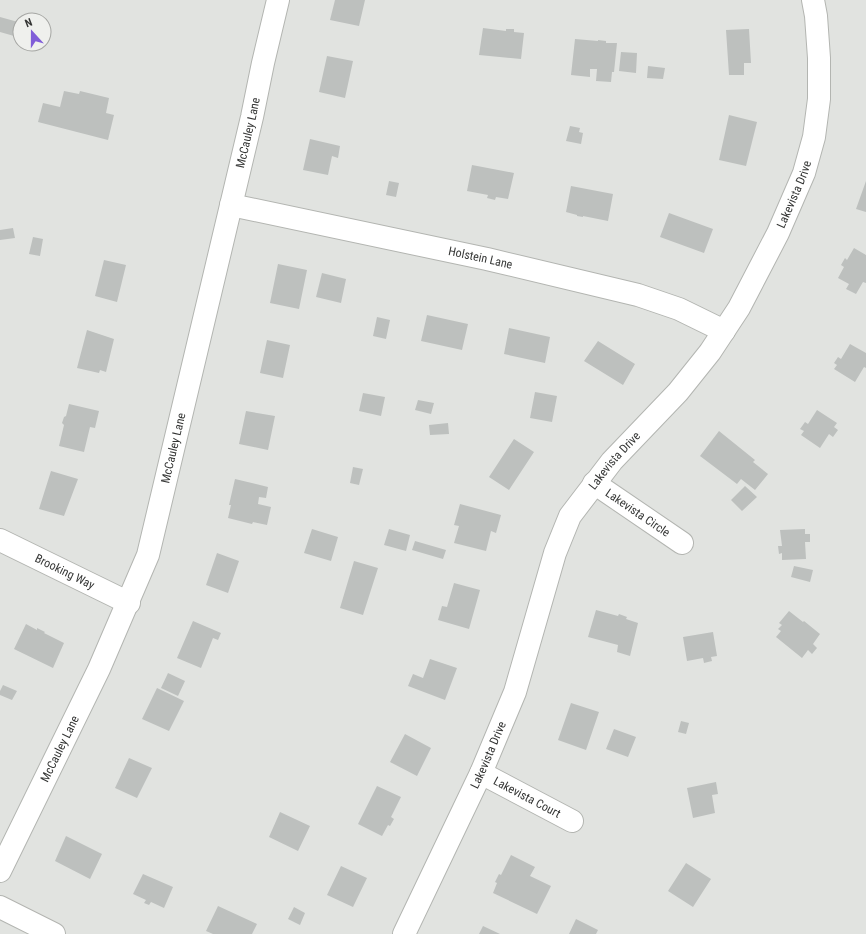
<svg xmlns="http://www.w3.org/2000/svg" width="866" height="934" viewBox="0 0 866 934" font-family="'Roboto Condensed',sans-serif">
<style>
.building{fill:#bdc0be}
.lines{fill:none;stroke-linecap:round;stroke-linejoin:round}
.minor-casing{stroke:#b3b5b1;stroke-width:24}
.minor{stroke:#fff;stroke-width:22}
.labels{text-anchor:middle;dominant-baseline:central;stroke-width:4;stroke-linejoin:round;paint-order:stroke}
.street-label{font-size:12px;fill:#353635;stroke:#eff0ed}
</style>
<rect width="100%" height="100%" fill="#e1e3e0"/>
<!-- building -->
<path class="building" d="M 335,0 L 365,0 L 359,26 L 330,20 Z
M 0,17 L 18,22 L 14,36 L 0,32 Z
M 483,28 L 506,31 L 506,29 L 514,29 L 514,32 L 524,33 L 521,59 L 479,55 Z
M 749,29 L 751,63 L 744,63 L 744,75 L 729,75 L 726,30 Z
M 575,39 L 598,41 L 598,40 L 606,41 L 606,43 L 617,43 L 614,72 L 612,72 L 611,82 L 596,81 L 597,69 L 590,69 L 590,77 L 571,75 Z
M 621,52 L 637,53 L 636,73 L 619,71 Z
M 327,56 L 353,61 L 345,98 L 319,92 Z
M 648,66 L 665,68 L 663,79 L 647,78 Z
M 64,91 L 79,94 L 80,91 L 109,98 L 106,113 L 114,115 L 108,140 L 38,122 L 43,103 L 60,107 Z
M 729,115 L 757,122 L 746,166 L 719,160 Z
M 570,126 L 580,128 L 579,132 L 583,133 L 581,144 L 566,141 Z
M 310,139 L 340,146 L 338,158 L 332,156 L 328,175 L 303,170 Z
M 472,165 L 514,173 L 508,199 L 496,197 L 495,200 L 487,198 L 488,195 L 467,191 Z
M 389,181 L 399,183 L 396,197 L 386,195 Z
M 866,181 L 866,212 L 856,209 Z
M 571,186 L 613,194 L 608,221 L 583,216 L 583,217 L 577,216 L 577,215 L 566,212 Z
M 669,213 L 713,229 L 704,253 L 660,237 Z
M 13,228 L 15,238 L 0,240 L 0,230 Z
M 33,237 L 43,239 L 40,256 L 29,254 Z
M 854,248 L 866,255 L 866,283 L 863,282 L 856,294 L 846,289 L 849,284 L 838,278 L 844,267 L 841,265 L 845,258 L 847,260 Z
M 104,260 L 126,265 L 117,302 L 95,296 Z
M 278,264 L 307,270 L 299,309 L 270,303 Z
M 322,273 L 346,279 L 341,303 L 316,297 Z
M 427,315 L 468,324 L 462,350 L 421,341 Z
M 377,317 L 390,320 L 386,339 L 373,336 Z
M 509,328 L 550,337 L 545,363 L 504,354 Z
M 87,330 L 114,339 L 106,372 L 100,370 L 99,373 L 77,368 Z
M 267,340 L 290,345 L 283,378 L 260,373 Z
M 598,341 L 635,364 L 623,385 L 584,361 Z
M 850,344 L 866,353 L 866,368 L 864,367 L 855,382 L 834,369 L 837,365 L 834,363 L 838,357 L 841,359 Z
M 535,392 L 557,396 L 552,422 L 530,418 Z
M 363,393 L 385,397 L 381,416 L 359,411 Z
M 418,400 L 434,403 L 431,414 L 415,410 Z
M 69,404 L 99,411 L 95,428 L 90,427 L 84,452 L 59,446 L 64,425 L 62,423 L 64,417 L 66,416 Z
M 817,410 L 837,423 L 834,427 L 838,430 L 833,437 L 829,434 L 820,448 L 801,435 L 804,431 L 800,429 L 805,422 L 808,424 Z
M 246,411 L 275,416 L 268,450 L 239,444 Z
M 448,423 L 449,434 L 430,435 L 429,425 Z
M 719,431 L 755,460 L 753,462 L 768,474 L 755,490 L 741,479 L 737,484 L 700,456 Z
M 514,439 L 534,452 L 509,490 L 489,477 Z
M 353,467 L 363,469 L 359,485 L 350,483 Z
M 51,471 L 78,479 L 64,516 L 39,509 Z
M 235,479 L 268,487 L 266,498 L 259,497 L 258,504 L 271,507 L 267,525 L 253,522 L 252,524 L 228,518 L 231,505 L 229,505 Z
M 745,486 L 757,497 L 742,511 L 731,500 Z
M 460,504 L 501,515 L 496,533 L 491,531 L 486,551 L 454,543 L 459,526 L 454,525 Z
M 312,529 L 338,537 L 331,561 L 304,553 Z
M 389,529 L 410,535 L 406,551 L 384,545 Z
M 805,529 L 805,534 L 810,534 L 810,542 L 805,542 L 806,559 L 782,560 L 782,553 L 779,554 L 778,546 L 782,546 L 780,530 Z
M 415,541 L 446,550 L 443,559 L 412,550 Z
M 217,553 L 239,561 L 228,593 L 206,585 Z
M 354,561 L 378,568 L 363,615 L 340,608 Z
M 794,566 L 813,570 L 810,582 L 791,577 Z
M 454,583 L 480,590 L 469,629 L 438,620 L 442,606 L 447,607 Z
M 596,610 L 618,616 L 619,614 L 627,617 L 626,619 L 638,623 L 630,656 L 617,652 L 618,645 L 588,637 Z
M 789,611 L 803,622 L 804,621 L 820,634 L 813,644 L 817,648 L 812,654 L 808,650 L 802,658 L 776,637 L 781,631 L 778,629 L 782,625 L 779,623 Z
M 193,621 L 221,633 L 218,640 L 213,638 L 201,668 L 177,658 Z
M 26,624 L 37,630 L 37,628 L 45,632 L 44,633 L 64,643 L 53,668 L 14,649 Z
M 713,632 L 717,656 L 711,657 L 712,661 L 704,663 L 703,658 L 687,661 L 683,637 Z
M 430,659 L 457,668 L 445,700 L 408,686 L 413,674 L 423,678 Z
M 168,673 L 185,681 L 178,696 L 161,688 Z
M 3,685 L 17,691 L 12,700 L 0,695 L 0,691 Z
M 157,688 L 184,701 L 169,731 L 142,719 Z
M 571,703 L 599,712 L 586,750 L 558,740 Z
M 681,721 L 689,723 L 686,734 L 678,732 Z
M 614,729 L 636,737 L 628,757 L 606,749 Z
M 405,734 L 431,748 L 417,776 L 390,762 Z
M 129,758 L 152,768 L 137,798 L 115,788 Z
M 716,782 L 718,794 L 712,795 L 715,813 L 693,818 L 687,788 Z
M 377,786 L 401,797 L 391,817 L 394,819 L 390,826 L 388,825 L 382,836 L 358,824 Z
M 280,812 L 310,826 L 298,851 L 269,837 Z
M 66,836 L 102,854 L 90,879 L 55,861 Z
M 511,855 L 535,867 L 530,876 L 551,886 L 537,914 L 493,893 L 497,883 L 495,882 L 499,874 L 501,875 Z
M 686,863 L 711,879 L 693,907 L 668,891 Z
M 341,866 L 367,878 L 353,907 L 327,895 Z
M 143,874 L 173,887 L 164,908 L 151,902 L 149,905 L 144,903 L 146,900 L 133,894 Z
M 218,906 L 257,924 L 252,934 L 213,934 L 206,931 Z
M 294,907 L 305,913 L 300,925 L 288,919 Z
M 576,919 L 598,930 L 596,934 L 569,934 Z
M 483,926 L 500,934 L 479,934 Z"/>
<g class="lines">
<!-- minor casing -->
<g class="minor-casing">
<g id="minor">
<path id="s1" d="M 231,205 L 487,259 L 638,295 L 679,309 L 724,331"/>
<path id="s2" d="M 594,483 L 682,543"/>
<path id="s3" d="M 0,540 L 129,603"/>
<path id="s4" d="M 481,773 L 572,821"/>
<path id="s5" d="M 0,871 L 99,669 L 148,555 L 252,117 L 263,63 L 278,0"/>
<path d="M 0,907 L 54,934"/>
<path id="s6" d="M 404,934 L 481,773 L 515,692 L 555,553 L 570,516 L 612,461 L 678,392 L 710,352 L 739,308 L 778,233 L 804,173 L 814,137 L 819,99 L 819,58 L 816,16 L 813,0"/>
</g>
</g>
<!-- minor -->
<use href="#minor" class="minor"/>
</g>
<g class="labels">
<!-- street labels -->
<g class="street-label">
<text stroke="none"><textPath href="#s5" startOffset="783">McCauley Lane</textPath></text>
<text stroke="none"><textPath href="#s6" startOffset="846">Lakevista Drive</textPath></text>
<text stroke="none"><textPath href="#s1" startOffset="255">Holstein Lane</textPath></text>
<text stroke="none"><textPath href="#s5" startOffset="459">McCauley Lane</textPath></text>
<text stroke="none"><textPath href="#s6" startOffset="522">Lakevista Drive</textPath></text>
<text stroke="none"><textPath href="#s2" startOffset="53">Lakevista Circle</textPath></text>
<text stroke="none"><textPath href="#s3" startOffset="72">Brooking Way</textPath></text>
<text stroke="none"><textPath href="#s5" startOffset="136">McCauley Lane</textPath></text>
<text stroke="none"><textPath href="#s6" startOffset="198">Lakevista Drive</textPath></text>
<text stroke="none"><textPath href="#s4" startOffset="52">Lakevista Court</textPath></text>
</g>
</g>
<!-- north arrow -->
<g transform="translate(32 32) rotate(339)"><circle r="19" fill="#eff0ed" stroke="#a5a6a3"/>
<path d="M0-3L7 15L0 10L-7 15Z" fill="#805dd8"/>
<text y="-6" font-size="11" font-weight="bold" text-anchor="middle" fill="#353635">N</text>
</g>
</svg>
